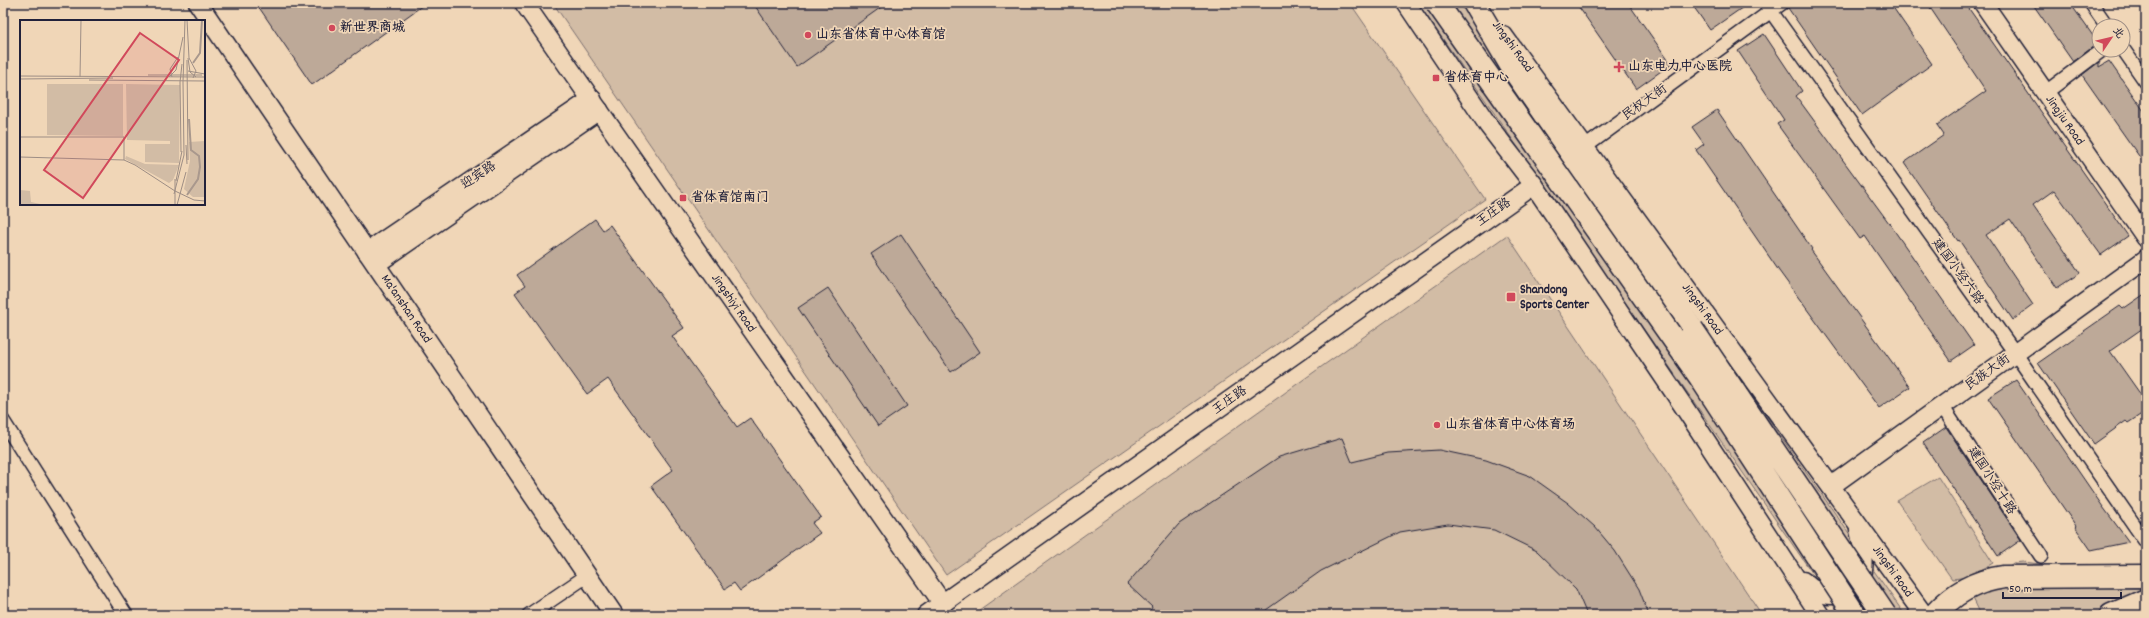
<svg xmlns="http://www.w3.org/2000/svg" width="2149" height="618" viewBox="0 0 2149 618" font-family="Dekko,'LXGW WenKai TC',sans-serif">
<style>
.green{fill:#d2bca5;stroke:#7a6f70}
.building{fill:#bda998;stroke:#22223b}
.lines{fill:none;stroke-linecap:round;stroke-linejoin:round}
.street-casing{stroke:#22223b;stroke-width:16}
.secondary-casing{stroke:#22223b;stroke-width:21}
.highway-casing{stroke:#22223b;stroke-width:25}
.street{stroke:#f0d6b7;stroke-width:13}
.secondary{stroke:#f0d6b7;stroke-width:18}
.highway{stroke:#f0d6b7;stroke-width:22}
.highway-bridge-casing{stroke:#22223b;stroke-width:25;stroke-linecap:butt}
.highway-bridge{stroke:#f0d6b7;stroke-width:22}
.poi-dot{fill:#d1495b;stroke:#f0d6b7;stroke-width:1.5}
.labels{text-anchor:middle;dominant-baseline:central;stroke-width:3.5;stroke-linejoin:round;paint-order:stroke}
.poi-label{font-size:13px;font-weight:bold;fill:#22223b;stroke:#f0d6b7;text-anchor:start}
.street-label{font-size:13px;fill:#22223b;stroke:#f0d6b7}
.inset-river{fill:none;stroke:#a9988d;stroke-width:2}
.inset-road{fill:none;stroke:#9e8e85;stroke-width:1}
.view{fill:#d1495b;fill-opacity:0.15;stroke:#d1495b;stroke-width:2}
.inset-edge{fill:none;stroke:#22223b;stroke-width:2}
</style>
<rect width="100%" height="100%" fill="#f0d6b7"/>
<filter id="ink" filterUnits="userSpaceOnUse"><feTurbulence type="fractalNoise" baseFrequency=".025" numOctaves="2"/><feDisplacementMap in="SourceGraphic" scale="8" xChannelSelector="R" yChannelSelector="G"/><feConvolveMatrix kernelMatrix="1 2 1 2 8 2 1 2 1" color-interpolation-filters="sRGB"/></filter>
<g filter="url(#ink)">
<!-- green -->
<path class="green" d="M 553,3 L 1350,3 L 1485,199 L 946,575 Z
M 1418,3 L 1462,3 L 1532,109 L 1544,101 L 1858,546 L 1849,576 L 1840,581 L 1815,577 Z
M 1507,235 L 1762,615 L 972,615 Z
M 1938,477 L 1993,563 L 1969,577 L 1952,579 L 1897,501 Z
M 2023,562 L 2136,575 L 2146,590 L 2146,615 L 1981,615 L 1972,596 L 2013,563 Z
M 1872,568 L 1905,615 L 1840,615 L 1832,603 L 1859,591 Z"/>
<!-- building -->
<path class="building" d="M 256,3 L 426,3 L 312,85 Z
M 753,3 L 887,3 L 797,67 Z
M 1576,3 L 1628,3 L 1671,64 L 1636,89 Z
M 1691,3 L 1749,3 L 1710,30 Z
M 1795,3 L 1890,3 L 1932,64 L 1862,115 L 1788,8 Z
M 1927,3 L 1965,3 L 2128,236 L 2101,255 L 2054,190 L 2033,205 L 2080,273 L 2057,288 L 2010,219 L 1986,235 L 2033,305 L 2013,320 L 1959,240 L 1958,241 L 1904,163 L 1944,135 L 1937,125 L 1986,91 Z
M 2032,3 L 2070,3 L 2098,43 L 2073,62 Z
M 1764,34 L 1802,91 L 1796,96 L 1889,223 L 1974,345 L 1951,361 L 1865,236 L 1860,239 L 1777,124 L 1784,120 L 1738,51 Z
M 2109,61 L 2146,114 L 2146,166 L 2082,75 L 2099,62 L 2099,67 Z
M 1717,110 L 1812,249 L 1811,250 L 1910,387 L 1879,408 L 1779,271 L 1696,150 L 1704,144 L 1692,127 Z
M 595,219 L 603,230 L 610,225 L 684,328 L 672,336 L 737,427 L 750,418 L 821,517 L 812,523 L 820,533 L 740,591 L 734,583 L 725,589 L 651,486 L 673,470 L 608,379 L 587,394 L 515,293 L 525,286 L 517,275 Z
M 901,234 L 980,352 L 951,372 L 871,254 Z
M 828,288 L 907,406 L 878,426 L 798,308 Z
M 2146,293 L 2146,326 L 2110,351 L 2146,402 L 2146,411 L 2128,423 L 2126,421 L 2094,444 L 2038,363 L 2120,306 L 2123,309 Z
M 2016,380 L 2103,507 L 2129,542 L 2091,550 L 2075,527 L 2076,526 L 1988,398 Z
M 1946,427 L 2021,540 L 1998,556 L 1923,443 Z
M 1342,438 L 1352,462 L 1388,453 L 1439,450 L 1486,460 L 1530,476 L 1568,503 L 1595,527 L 1615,551 L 1639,589 L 1649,615 L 1587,615 L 1576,589 L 1537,551 L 1494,530 L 1448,524 L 1400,532 L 1321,571 L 1259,615 L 1148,615 L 1152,607 L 1127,584 L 1179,524 L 1279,457 Z"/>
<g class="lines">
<!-- street casing -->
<g class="street-casing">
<path id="street" d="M 1765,3 L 2015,353 L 2146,542
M 2091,3 L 2107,26
M 2123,49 L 2146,82
M 2045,93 L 2102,50
M 1585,147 L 1782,3
M 1942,406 L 2041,556
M 3,421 L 126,615
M 529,615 L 588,575"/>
</g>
<!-- secondary casing -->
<g class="secondary-casing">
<g id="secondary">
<path id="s1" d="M 198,3 L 614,615"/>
<path id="s2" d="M 524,3 L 943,604"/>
<path d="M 1406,3 L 1488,125 L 1534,185 L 1684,407 L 1820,615"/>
<path id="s3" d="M 1983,3 L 2146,238"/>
<path id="s4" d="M 1503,35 L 1924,615"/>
<path d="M 367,252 L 592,99"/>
<path d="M 376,264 L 599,110"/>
<path d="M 1831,486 L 2146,259"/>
<path d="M 1803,581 C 1812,590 1822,596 1835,595 C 1838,595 1844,596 1847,594 C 1870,585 1864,548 1859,530"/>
<path d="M 926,615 L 1534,185"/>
</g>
</g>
<!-- highway casing -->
<g class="highway-casing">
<path id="highway" d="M 1474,3 L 1513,69 L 1692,329
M 1934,615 C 1954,593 1975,581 2004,577 L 2146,576
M 2111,615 L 2146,600"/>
</g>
<!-- street -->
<use href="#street" class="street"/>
<!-- secondary -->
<use href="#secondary" class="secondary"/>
<!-- highway -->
<use href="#highway" class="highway"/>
<!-- highway-bridge casing -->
<g class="highway-bridge-casing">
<path id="highway-bridge" d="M 1437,3 L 1700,377 L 1855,615
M 1692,329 L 1885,615"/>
</g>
<!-- highway-bridge -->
<use href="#highway-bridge" class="highway-bridge"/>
</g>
</g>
<!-- markers -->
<g class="poi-dot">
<circle cx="332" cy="28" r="4"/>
<circle cx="808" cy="35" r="4"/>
<path d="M1617 61h4v4h4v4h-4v4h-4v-4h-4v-4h4z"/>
<rect x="1432" y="74" width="8" height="8" rx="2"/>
<rect x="679" y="194" width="8" height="8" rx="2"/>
<rect x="1506" y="292" width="10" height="10" rx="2"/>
<circle cx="1437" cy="425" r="4"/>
</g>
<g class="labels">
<!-- poi labels -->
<g class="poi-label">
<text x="340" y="28">新世界商城</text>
<text x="816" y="35">山东省体育中心体育馆</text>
<text x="1628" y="67">山东电力中心医院</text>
<text x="1444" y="78">省体育中心</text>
<text x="691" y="198">省体育馆南门</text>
<text x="1520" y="290">Shandong<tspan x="1520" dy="15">Sports Center</tspan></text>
<text x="1445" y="425">山东省体育中心体育场</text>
</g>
<!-- street labels -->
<g class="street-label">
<text transform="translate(1512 47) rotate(54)">Jingshi Road</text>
<text transform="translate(1645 103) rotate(-36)">民权大街</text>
<text stroke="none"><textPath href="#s3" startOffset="143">Jingjiu Road</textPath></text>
<text transform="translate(479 176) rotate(-34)">迎宾路</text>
<text transform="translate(1494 213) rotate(-35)">王庄路</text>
<text transform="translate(1957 272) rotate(54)">建国小经六路</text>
<text stroke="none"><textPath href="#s2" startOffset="366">Jingshiyi Road</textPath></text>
<text stroke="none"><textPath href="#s1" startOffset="370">Ma'anshan Road</textPath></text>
<text stroke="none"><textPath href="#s4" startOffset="339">Jingshi Road</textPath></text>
<text transform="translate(1988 373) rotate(-36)">民族大街</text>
<text transform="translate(1230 401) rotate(-35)">王庄路</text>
<text transform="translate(1991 481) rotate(57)">建国小经十路</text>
<text stroke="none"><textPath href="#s4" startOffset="663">Jingshi Road</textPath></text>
</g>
</g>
<!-- overview -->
<g transform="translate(20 20)">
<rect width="185" height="185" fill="#f0d6b7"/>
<path d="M 27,64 L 103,64 L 103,116 L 27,115 ZM 106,64 L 160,65 L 159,143 L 125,142 L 125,124 L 150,124 L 150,121 L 107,120 ZM 185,121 L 185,177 L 173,177 L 164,169 L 170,141 L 169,122 ZM 106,136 L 125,144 L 159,145 L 153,160 L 149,163 L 105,139 ZM 0,170 L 10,171 L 11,182 L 25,185 L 0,185 Z" fill="#d2bca5"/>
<path class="inset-river" d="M 173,43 L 180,33 L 182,0M 167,175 L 178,159 L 180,147 L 179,136 L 171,130 L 169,99"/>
<path class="inset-road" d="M 167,0 L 169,38 L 176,51 L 173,58M 168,38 L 170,52 L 176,57M 167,40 L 168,140M 168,51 L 185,54M 128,55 L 182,55M 0,56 L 185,57M 60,57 L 61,0M 149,57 L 156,50 L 163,17M 152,57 L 150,49 L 158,37M 0,59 L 93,58M 69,60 L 185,61M 0,117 L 104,117 L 104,140M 166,125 L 167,144M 161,132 L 160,62 L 162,44M 0,137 L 104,140 L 115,145 L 155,171 L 174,180 L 185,181M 155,159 L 155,185M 156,161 L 162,131M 154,174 L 164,135 L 163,62 L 165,0M 157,185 L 166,152"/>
<path class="view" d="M 120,13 L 159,40 L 63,178 L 24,150 Z"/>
<rect width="185" height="185" class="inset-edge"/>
</g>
<!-- margin -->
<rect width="2149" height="618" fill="none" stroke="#f0d6b7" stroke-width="16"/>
<rect x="8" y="8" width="2133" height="602" fill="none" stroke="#22223b" stroke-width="1.5" filter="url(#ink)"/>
<!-- north arrow -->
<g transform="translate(2111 38) rotate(55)"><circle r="19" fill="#f0d6b7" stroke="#9e8e85"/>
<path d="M0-3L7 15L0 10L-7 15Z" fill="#d1495b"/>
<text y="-6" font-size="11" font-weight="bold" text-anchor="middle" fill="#22223b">北</text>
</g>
<!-- scale -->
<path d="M2003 592v6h118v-6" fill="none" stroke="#22223b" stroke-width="2"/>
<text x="2009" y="592" font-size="12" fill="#22223b" stroke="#f0d6b7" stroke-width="3" paint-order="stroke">50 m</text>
</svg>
